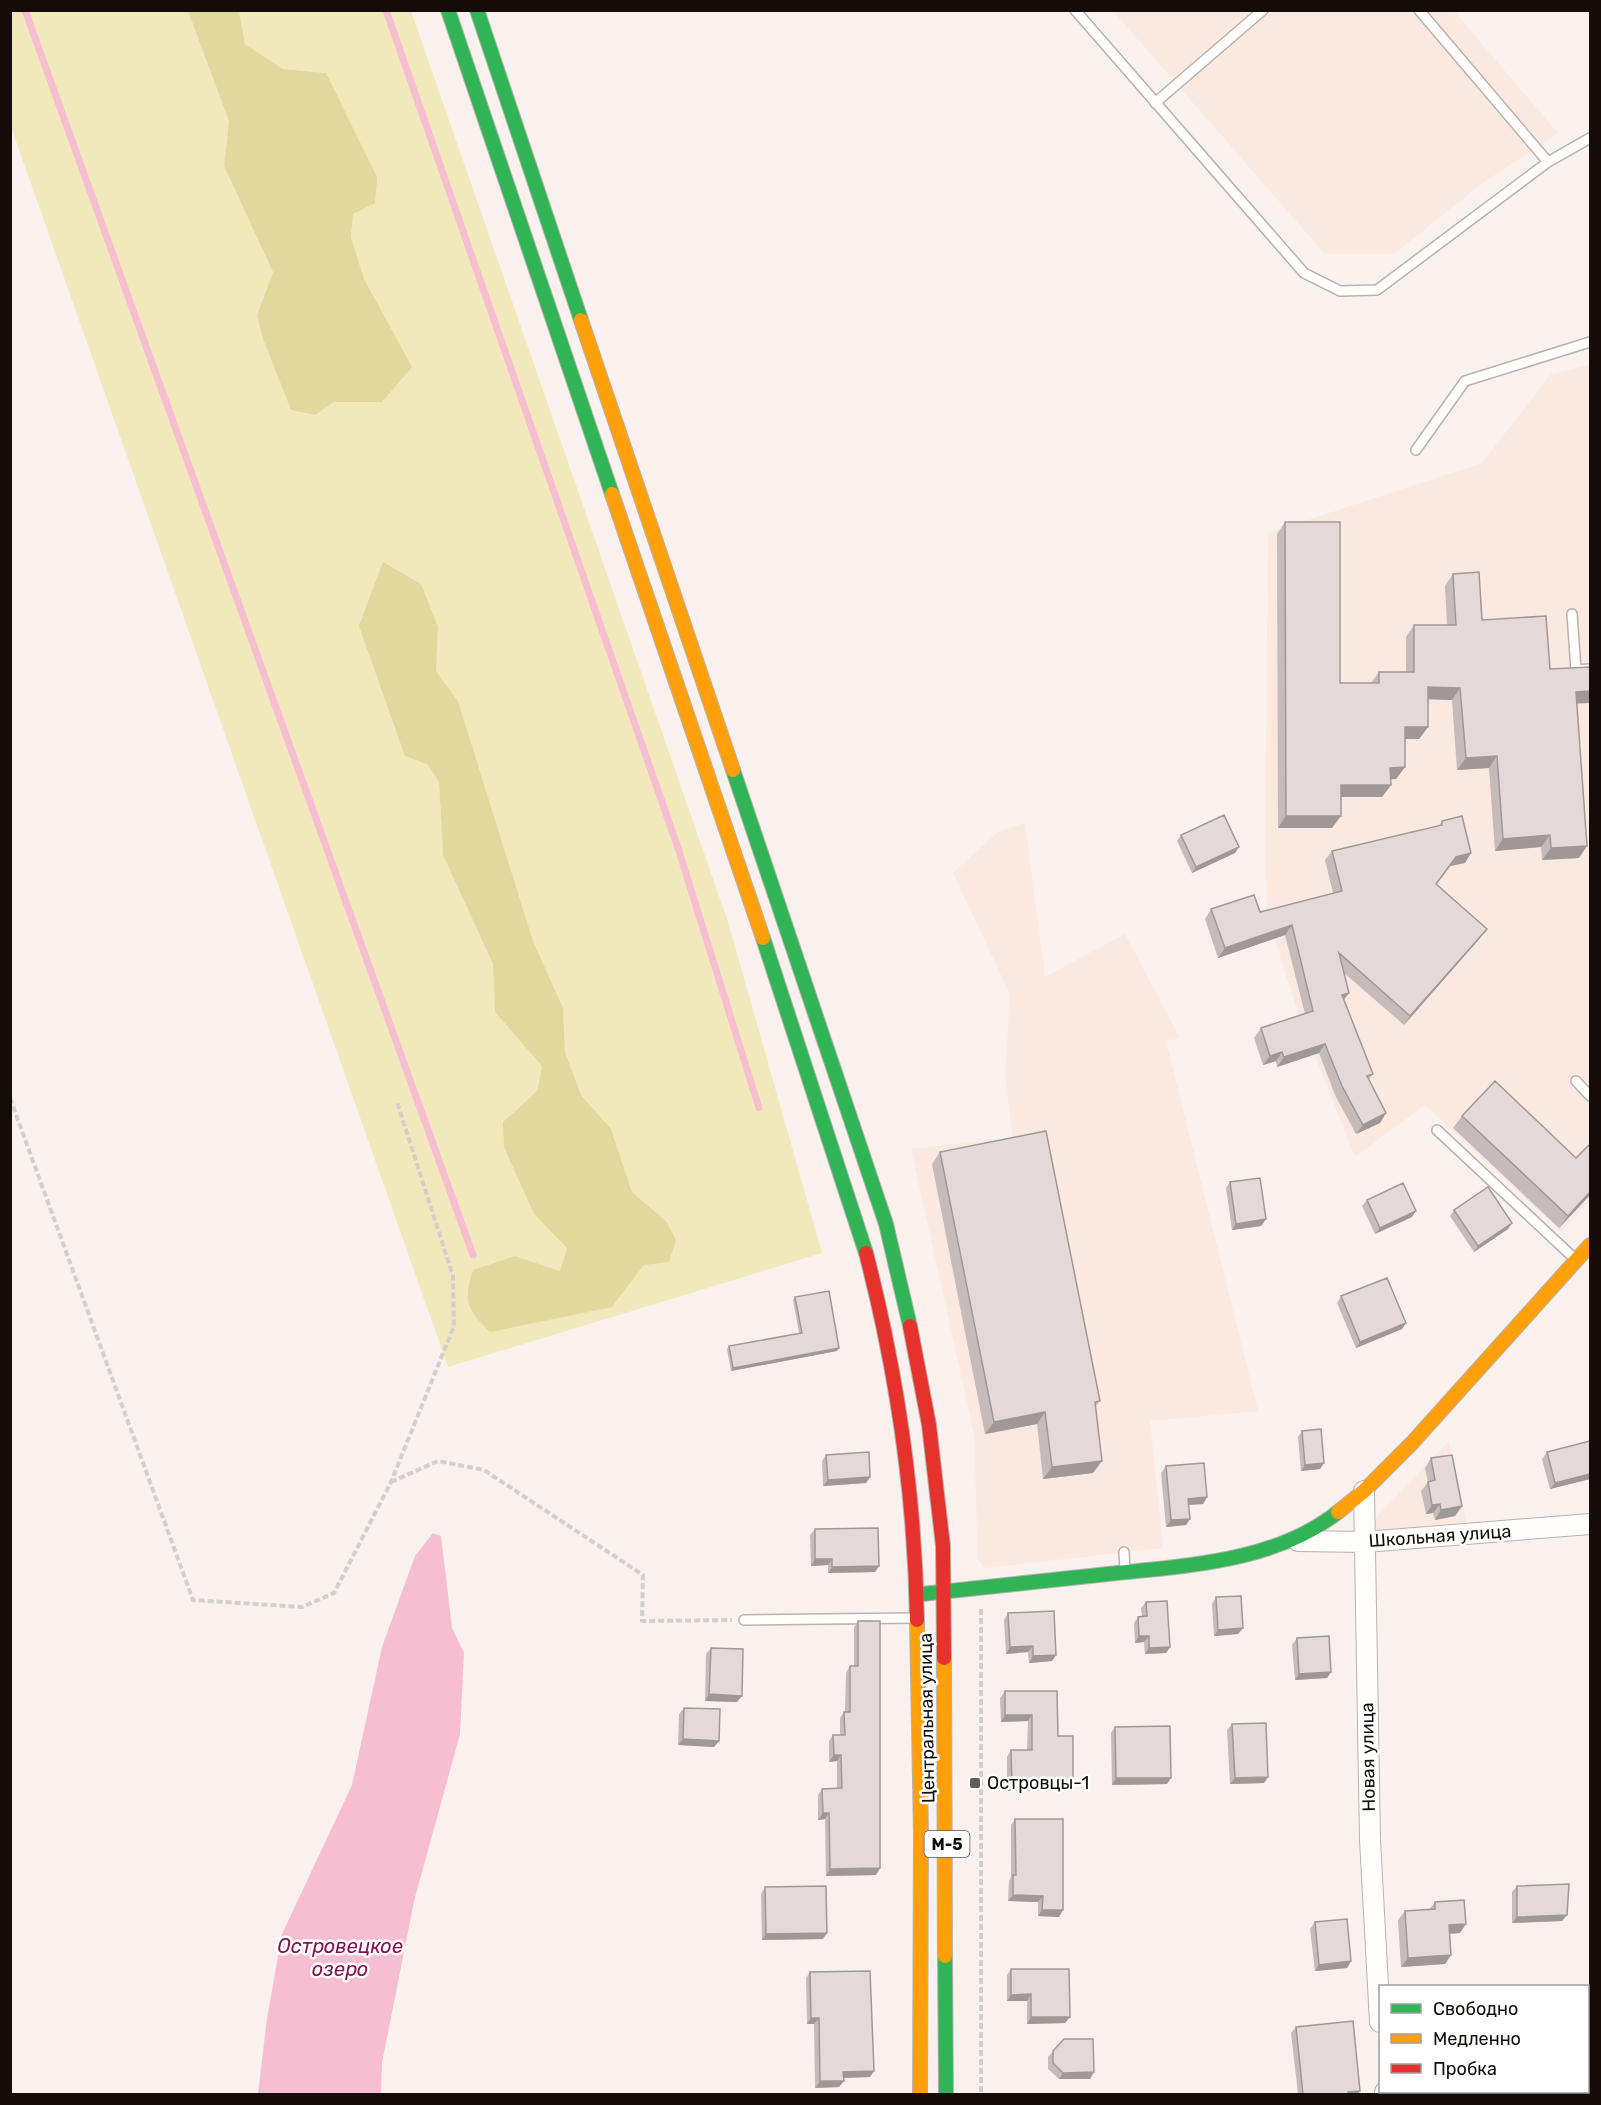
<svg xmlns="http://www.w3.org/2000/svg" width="1601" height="2105" viewBox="0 0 1601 2105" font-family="Rubik,sans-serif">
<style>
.built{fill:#fbe8df}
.green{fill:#f1e8bc;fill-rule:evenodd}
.forest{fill:#e2d79d}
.water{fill:#f7bed2}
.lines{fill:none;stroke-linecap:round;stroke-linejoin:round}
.stream{stroke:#f7bed2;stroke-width:7}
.lane-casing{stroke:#b9b2af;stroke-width:12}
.street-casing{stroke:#b9b2af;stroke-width:22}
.fast-casing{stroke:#b9b2af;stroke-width:16}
.slow-casing{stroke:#b9b2af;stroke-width:16}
.jam-casing{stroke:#b9b2af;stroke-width:16}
.path{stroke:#d2cfcd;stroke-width:4;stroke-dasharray:6 3;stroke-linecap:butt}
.lane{stroke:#fefdfc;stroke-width:9}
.street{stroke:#fefdfc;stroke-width:20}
.fast{stroke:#30b455;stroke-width:14}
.slow{stroke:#ff9f0a;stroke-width:14}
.jam{stroke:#e5322d;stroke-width:14}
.wall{fill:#c4bbba}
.shaded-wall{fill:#a09897}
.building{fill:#e4d9d8;stroke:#a09897;stroke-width:1.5}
.poi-dot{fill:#635c59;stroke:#fff;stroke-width:2}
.labels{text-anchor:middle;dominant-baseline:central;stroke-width:5;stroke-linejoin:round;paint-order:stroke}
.shield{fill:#fff;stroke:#5a5553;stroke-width:1.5}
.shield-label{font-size:16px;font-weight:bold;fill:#130c09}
.street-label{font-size:18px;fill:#130c09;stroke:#fff}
.poi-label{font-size:18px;fill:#130c09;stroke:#fff;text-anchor:start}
.water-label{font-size:20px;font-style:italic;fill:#841350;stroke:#fff}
</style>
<rect width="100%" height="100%" fill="#f8f1ee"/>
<!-- built -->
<path class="built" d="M 1113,11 L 1454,11 L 1558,133 L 1484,182 L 1394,254 L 1325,254 Z
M 1590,365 L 1590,1201 L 1561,1232 L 1425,1105 L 1355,1157 L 1298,1013 L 1268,918 L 1265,857 L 1268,533 L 1482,463 L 1551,374 Z
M 1025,823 L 1045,977 L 1125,934 L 1180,1038 L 1166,1041 L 1258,1411 L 1150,1421 L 1163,1548 L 984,1568 L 978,1559 L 974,1434 L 911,1149 L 1013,1138 L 1005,1076 L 1010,994 L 953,873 L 999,831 Z
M 1449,1441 L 1466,1522 L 1373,1532 L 1372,1522 Z"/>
<!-- green -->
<path class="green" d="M 10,11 L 188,11 L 229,121 L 224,166 L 273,272 L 257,315 L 263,339 L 291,410 L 315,415 L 334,402 L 382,402 L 411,367 L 364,279 L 351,237 L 353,213 L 326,73 L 283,69 L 245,44 L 239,11 L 411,11 L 728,922 L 822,1253 L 448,1367 L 11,127 ZM 438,626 L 436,671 L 458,701 L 533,941 L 563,1008 L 565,1052 L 581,1095 L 611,1129 L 632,1192 L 666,1221 L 644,1265 L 612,1307 L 515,1256 L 560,1271 L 567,1248 L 534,1214 L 503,1122 L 537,1091 L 542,1066 L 495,1012 L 493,964 L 443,855 L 439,782 L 427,764 Z"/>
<!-- forest -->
<path class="forest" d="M 188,11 L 239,11 L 245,44 L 283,69 L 326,73 L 377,177 L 375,203 L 353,214 L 351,237 L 364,279 L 412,367 L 382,402 L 334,402 L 315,415 L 291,410 L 263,339 L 257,315 L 273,272 L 224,166 L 229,121 Z
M 383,562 L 421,584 L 438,627 L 436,671 L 458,701 L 533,941 L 563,1008 L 565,1052 L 581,1095 L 611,1129 L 632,1192 L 666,1221 L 676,1240 L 669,1262 L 644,1265 L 612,1307 L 490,1332 C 467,1310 463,1301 473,1270 L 515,1256 L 560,1271 L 567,1248 L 534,1214 L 504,1147 L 503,1122 L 537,1091 L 542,1066 L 495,1012 L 493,964 L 443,855 L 439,782 L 427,764 L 405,756 L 359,626 Z"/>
<!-- water -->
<path class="water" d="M 433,1533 L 441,1536 L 452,1628 L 464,1653 L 460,1734 L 414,1901 L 382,2063 L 381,2094 L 258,2094 L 267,2018 L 282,1934 L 352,1785 L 382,1647 L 415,1556 Z"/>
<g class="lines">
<!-- stream -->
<path class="stream" d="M 25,10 L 473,1255
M 386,10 L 678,848 L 759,1108"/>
<!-- lane casing -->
<g class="lane-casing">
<path id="lane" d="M 1075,10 L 1304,273 L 1340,291 L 1377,290 L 1548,162 L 1590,138
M 1419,10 L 1548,162
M 1155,103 L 1263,10
M 1416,450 L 1465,381 L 1590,342
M 1572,614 L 1576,670 L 1590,669
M 1576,1081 L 1590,1096
M 1437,1130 L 1575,1259
M 1124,1552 L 1125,1571
M 744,1620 L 913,1618"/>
</g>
<!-- street casing -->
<g class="street-casing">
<path id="street" d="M 1364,1491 L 1370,1840 L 1380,2022
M 1298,1541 L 1365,1542 L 1590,1524
M 1385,2092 L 1385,2094"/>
</g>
<!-- fast casing -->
<g class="fast-casing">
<path id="fast" d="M 448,10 L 612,494
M 477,10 L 581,320
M 733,770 L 886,1224 L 910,1326
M 763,938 L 866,1253
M 922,1594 C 981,1588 1040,1581 1099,1575 C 1178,1566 1273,1564 1338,1512
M 945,1956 L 946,2094"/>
</g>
<!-- slow casing -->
<g class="slow-casing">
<path id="slow" d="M 581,320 L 733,770
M 612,494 L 763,938
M 1338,1512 L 1364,1491 L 1412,1443 L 1590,1245
M 917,1620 L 921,1834 L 920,2094
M 944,1658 L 945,1956"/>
</g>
<!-- jam casing -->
<g class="jam-casing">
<path id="jam" d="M 866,1253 C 897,1373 915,1496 917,1620
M 910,1326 L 929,1425 L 943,1546 L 944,1658"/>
</g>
<!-- path -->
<path class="path" d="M 10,1098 L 193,1600 L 302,1607 L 334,1593 L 391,1482 L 454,1326 L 453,1276 L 397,1102
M 391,1482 L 438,1461 L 484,1470 L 643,1575 L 642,1621 L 732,1620
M 981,1609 L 981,2094"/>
<!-- lane -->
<use href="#lane" class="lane"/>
<!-- street -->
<use href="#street" class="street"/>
<!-- fast -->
<use href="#fast" class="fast"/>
<!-- slow -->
<use href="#slow" class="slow"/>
<!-- jam -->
<use href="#jam" class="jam"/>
</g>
<!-- wall -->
<path class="wall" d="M 1285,522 L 1340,683 L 1371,683 L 1379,672 L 1406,672 L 1406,637 L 1414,625 L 1447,625 L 1445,586 L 1453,574 L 1482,620 L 1550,669 L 1577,704 L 1579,858 L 1542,860 L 1541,847 L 1495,851 L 1489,768 L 1457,770 L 1452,700 L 1428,699 L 1428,727 L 1419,739 L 1405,739 L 1405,767 L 1396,779 L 1391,779 L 1391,785 L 1382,797 L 1341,797 L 1332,828 L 1278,828 L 1277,534 Z
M 1442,821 L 1465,863 L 1450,866 L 1436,885 L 1480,938 L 1404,1025 L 1344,973 L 1349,993 L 1344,999 L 1373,1074 L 1369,1079 L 1386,1113 L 1380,1123 L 1356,1134 L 1335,1095 L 1319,1053 L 1277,1067 L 1276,1061 L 1263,1065 L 1254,1038 L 1261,1028 L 1305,1014 L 1285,935 L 1218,958 L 1205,919 L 1211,909 L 1260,912 L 1333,893 L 1325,860 L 1332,851 L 1439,826 Z
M 1181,835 L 1235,853 L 1192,873 L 1177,841 Z
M 1462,1116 L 1590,1195 L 1559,1228 L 1453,1128 Z
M 940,1152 L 1100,1401 L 1095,1407 L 1093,1473 L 1043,1479 L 1037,1424 L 985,1434 L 932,1164 Z
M 1230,1182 L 1266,1219 L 1261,1226 L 1232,1230 L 1226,1188 Z
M 1367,1200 L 1412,1217 L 1375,1234 L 1362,1206 Z
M 1454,1210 L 1508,1229 L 1474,1252 L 1450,1216 Z
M 1341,1296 L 1406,1323 L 1402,1329 L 1356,1348 L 1337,1303 Z
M 795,1297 L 837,1351 L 731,1371 L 727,1349 L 729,1346 L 799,1333 L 793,1300 Z
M 1302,1431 L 1320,1469 L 1301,1471 L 1298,1437 Z
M 1590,1441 L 1590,1479 L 1550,1489 L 1542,1459 L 1547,1452 Z
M 826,1455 L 870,1477 L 866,1483 L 823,1486 L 822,1461 Z
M 1431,1458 L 1462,1506 L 1455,1516 L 1435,1520 L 1433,1513 L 1426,1514 L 1421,1491 L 1428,1482 L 1425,1468 Z
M 1166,1466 L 1207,1497 L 1203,1504 L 1189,1505 L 1190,1519 L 1186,1525 L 1166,1527 L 1161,1473 Z
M 815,1529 L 875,1572 L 828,1573 L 828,1565 L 811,1566 L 810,1535 Z
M 1216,1597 L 1243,1628 L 1238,1634 L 1214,1636 L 1212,1604 Z
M 1146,1602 L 1170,1647 L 1166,1653 L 1145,1654 L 1144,1642 L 1135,1643 L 1134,1623 L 1138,1617 L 1142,1617 L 1141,1608 Z
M 1008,1613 L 1056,1655 L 1052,1661 L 1029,1663 L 1028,1652 L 1006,1654 L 1004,1620 Z
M 858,1621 L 880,1868 L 876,1875 L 826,1876 L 825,1819 L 818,1820 L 818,1795 L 822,1789 L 837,1789 L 837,1761 L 829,1762 L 829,1741 L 833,1735 L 840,1735 L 840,1718 L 844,1712 L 845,1712 L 846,1673 L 850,1666 L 854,1666 L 854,1627 Z
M 1297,1638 L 1331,1672 L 1327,1678 L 1295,1680 L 1292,1645 Z
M 711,1648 L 737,1702 L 705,1701 L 706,1654 Z
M 1005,1691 L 1058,1736 L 1073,1784 L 1069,1790 L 1007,1791 L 1007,1757 L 1011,1750 L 1027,1750 L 1028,1721 L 1001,1722 L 1000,1698 Z
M 684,1708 L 719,1741 L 714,1747 L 678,1745 L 679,1714 Z
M 1232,1724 L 1268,1777 L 1264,1783 L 1230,1784 L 1227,1730 Z
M 1115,1727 L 1167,1784 L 1112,1785 L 1111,1733 Z
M 1015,1819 L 1059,1917 L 1038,1916 L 1038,1902 L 1008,1901 L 1009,1881 L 1011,1877 L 1011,1825 Z
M 1517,1886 L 1567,1915 L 1562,1921 L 1512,1923 L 1512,1892 Z
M 765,1887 L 823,1939 L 762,1940 L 761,1894 Z
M 1435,1902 L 1460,1933 L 1450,1934 L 1451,1955 L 1445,1964 L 1401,1967 L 1398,1920 L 1405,1911 L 1429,1910 Z
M 1315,1922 L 1351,1961 L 1347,1968 L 1315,1971 L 1310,1929 Z
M 1011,1969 L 1070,2017 L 1065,2023 L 1027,2024 L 1027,2001 L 1007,2001 L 1007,1975 Z
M 810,1972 L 870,2077 L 844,2078 L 839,2087 L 815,2088 L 814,2024 L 807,2024 L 806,1978 Z
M 1296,2027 L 1358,2094 L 1298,2094 L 1291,2033 Z
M 1053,2051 L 1090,2079 L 1059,2079 L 1048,2069 L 1048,2057 Z"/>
<!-- shaded-wall -->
<path class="shaded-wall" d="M 1428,687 L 1460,688 L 1452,700 L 1419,699 Z
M 1590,691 L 1590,703 L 1568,704 L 1576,692 Z
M 1405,727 L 1428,727 L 1419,739 L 1396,739 Z
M 1497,756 L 1489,768 L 1457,770 L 1466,758 Z
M 1405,767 L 1396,779 L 1382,780 L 1390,768 Z
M 1341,785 L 1391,785 L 1382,797 L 1332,797 Z
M 1286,816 L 1341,816 L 1332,828 L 1278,828 Z
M 1550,835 L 1541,847 L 1495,851 L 1503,839 Z
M 1587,846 L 1579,858 L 1542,860 L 1551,848 Z
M 1239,847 L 1235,853 L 1192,873 L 1196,867 Z
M 1471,853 L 1465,863 L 1450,866 L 1456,857 Z
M 1292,925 L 1285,935 L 1218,958 L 1225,948 Z
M 1487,929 L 1480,938 L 1404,1025 L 1410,1016 Z
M 1349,993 L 1342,1002 L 1342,995 Z
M 1325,1044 L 1319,1053 L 1277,1067 L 1284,1057 Z
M 1282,1052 L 1276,1061 L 1263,1065 L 1270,1056 Z
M 1386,1113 L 1380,1123 L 1356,1134 L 1363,1125 Z
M 1590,1192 L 1590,1195 L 1559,1228 L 1568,1216 Z
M 1416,1211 L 1412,1217 L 1375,1234 L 1380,1228 Z
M 1266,1219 L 1261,1226 L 1232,1230 L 1236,1224 Z
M 1512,1223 L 1508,1229 L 1474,1252 L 1478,1246 Z
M 1406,1323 L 1402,1329 L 1356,1348 L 1360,1342 Z
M 839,1348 L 837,1351 L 731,1371 L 733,1368 Z
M 1045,1412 L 1037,1424 L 985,1434 L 994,1422 Z
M 1102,1461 L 1093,1473 L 1043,1479 L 1052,1467 Z
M 1324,1463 L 1320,1469 L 1301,1471 L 1305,1465 Z
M 1590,1474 L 1590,1479 L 1550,1489 L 1555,1483 Z
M 870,1477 L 866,1483 L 823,1486 L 828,1480 Z
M 1207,1497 L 1203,1504 L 1184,1505 L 1188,1499 Z
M 1440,1504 L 1433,1513 L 1426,1514 L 1432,1505 Z
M 1462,1506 L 1455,1516 L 1435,1520 L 1441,1510 Z
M 1190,1519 L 1186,1525 L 1166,1527 L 1171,1520 Z
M 815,1559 L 832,1559 L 828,1565 L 811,1566 Z
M 879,1566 L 875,1572 L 828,1573 L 832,1567 Z
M 1243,1628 L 1238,1634 L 1214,1636 L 1218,1630 Z
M 1139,1636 L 1149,1636 L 1144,1642 L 1135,1643 Z
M 1033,1646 L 1028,1652 L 1006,1654 L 1010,1647 Z
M 1170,1647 L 1166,1653 L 1145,1654 L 1149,1648 Z
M 1056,1655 L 1052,1661 L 1029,1663 L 1033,1656 Z
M 1331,1672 L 1327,1678 L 1295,1680 L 1299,1674 Z
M 709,1694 L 742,1696 L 737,1702 L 705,1701 Z
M 1005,1715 L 1032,1715 L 1028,1721 L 1001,1722 Z
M 683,1739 L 719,1741 L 714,1747 L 678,1745 Z
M 834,1755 L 841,1755 L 837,1761 L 829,1762 Z
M 1268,1777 L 1264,1783 L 1230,1784 L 1235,1778 Z
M 1116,1778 L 1171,1778 L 1167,1784 L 1112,1785 Z
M 1073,1784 L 1069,1790 L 1007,1791 L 1012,1785 Z
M 823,1813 L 829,1813 L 825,1819 L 818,1820 Z
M 880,1868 L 876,1875 L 826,1876 L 830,1869 Z
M 1013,1895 L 1043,1896 L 1038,1902 L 1008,1901 Z
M 1042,1910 L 1063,1910 L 1059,1917 L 1038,1916 Z
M 1567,1915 L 1562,1921 L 1512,1923 L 1517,1917 Z
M 1466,1924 L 1460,1933 L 1443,1934 L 1449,1925 Z
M 827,1933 L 823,1939 L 762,1940 L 766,1934 Z
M 1451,1955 L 1445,1964 L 1401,1967 L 1408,1958 Z
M 1351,1961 L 1347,1968 L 1315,1971 L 1319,1965 Z
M 1031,1994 L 1027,2001 L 1007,2001 L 1011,1995 Z
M 1031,2017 L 1070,2017 L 1065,2023 L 1027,2024 Z
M 811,2018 L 819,2018 L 814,2024 L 807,2024 Z
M 874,2071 L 870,2077 L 839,2078 L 843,2072 Z
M 1094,2072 L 1090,2079 L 1059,2079 L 1063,2073 Z
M 820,2081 L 844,2081 L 839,2087 L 815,2088 Z
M 1360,2091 L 1358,2094 L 1347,2094 L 1348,2092 Z"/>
<!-- building -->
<path class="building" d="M 1285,522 L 1340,522 L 1340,683 L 1379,683 L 1379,672 L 1414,672 L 1414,625 L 1456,625 L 1453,574 L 1479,572 L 1482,620 L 1546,616 L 1550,669 L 1590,667 L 1590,691 L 1576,692 L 1587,846 L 1551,848 L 1550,835 L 1503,839 L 1497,756 L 1466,758 L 1460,688 L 1428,687 L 1428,727 L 1405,727 L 1405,767 L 1390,768 L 1391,785 L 1341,785 L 1341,816 L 1286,816 Z
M 1224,815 L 1239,847 L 1196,867 L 1181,835 Z
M 1462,816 L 1471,853 L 1456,857 L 1436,884 L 1487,929 L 1410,1016 L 1339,953 L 1349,993 L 1342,995 L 1373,1074 L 1367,1076 L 1386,1113 L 1363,1125 L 1342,1086 L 1325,1044 L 1284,1057 L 1282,1052 L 1270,1056 L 1261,1028 L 1313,1011 L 1292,925 L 1225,948 L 1211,909 L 1254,895 L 1260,912 L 1342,891 L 1332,851 L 1442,825 L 1442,821 Z
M 1495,1081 L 1576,1158 L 1590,1144 L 1590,1192 L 1568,1216 L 1462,1116 Z
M 1046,1131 L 1100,1401 L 1095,1402 L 1102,1461 L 1052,1467 L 1045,1412 L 994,1422 L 940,1152 Z
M 1260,1178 L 1266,1219 L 1236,1224 L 1230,1182 Z
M 1403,1183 L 1416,1211 L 1380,1228 L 1367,1200 Z
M 1488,1187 L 1512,1223 L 1478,1246 L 1454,1210 Z
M 1387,1278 L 1406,1323 L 1360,1342 L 1341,1296 Z
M 829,1291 L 839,1348 L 733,1368 L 729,1346 L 802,1333 L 795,1297 Z
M 1321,1429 L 1324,1463 L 1305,1465 L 1302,1431 Z
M 1590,1441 L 1590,1474 L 1555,1483 L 1547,1452 Z
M 869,1452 L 870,1477 L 828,1480 L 826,1455 Z
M 1452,1455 L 1462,1506 L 1441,1510 L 1440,1504 L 1432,1505 L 1428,1482 L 1435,1480 L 1431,1458 Z
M 1204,1463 L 1207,1497 L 1188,1499 L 1190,1519 L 1171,1520 L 1166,1466 Z
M 878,1528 L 879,1566 L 832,1567 L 832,1559 L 815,1559 L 815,1529 Z
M 1241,1596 L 1243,1628 L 1218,1630 L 1216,1597 Z
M 1167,1601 L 1170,1647 L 1149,1648 L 1149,1636 L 1139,1636 L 1138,1617 L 1147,1616 L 1146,1602 Z
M 1054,1611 L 1056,1655 L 1033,1656 L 1033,1646 L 1010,1647 L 1008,1613 Z
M 858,1621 L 880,1621 L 880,1868 L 830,1869 L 829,1813 L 823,1813 L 822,1789 L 842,1788 L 841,1755 L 834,1755 L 833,1735 L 845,1735 L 844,1712 L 850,1712 L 850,1666 L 858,1666 Z
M 1329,1636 L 1331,1672 L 1299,1674 L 1297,1638 Z
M 711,1648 L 743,1649 L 742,1696 L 709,1694 Z
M 1005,1691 L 1057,1691 L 1058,1736 L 1073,1736 L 1073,1784 L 1012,1785 L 1011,1750 L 1032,1750 L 1032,1715 L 1005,1715 Z
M 684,1708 L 720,1709 L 719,1741 L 683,1739 Z
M 1266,1723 L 1268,1777 L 1235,1778 L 1232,1724 Z
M 1170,1726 L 1171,1778 L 1116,1778 L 1115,1727 Z
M 1015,1819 L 1063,1819 L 1063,1910 L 1042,1910 L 1043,1896 L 1013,1895 L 1013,1875 L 1016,1875 Z
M 1569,1884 L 1567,1915 L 1517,1917 L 1517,1886 Z
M 826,1886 L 827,1933 L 766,1934 L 765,1887 Z
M 1464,1900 L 1466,1924 L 1449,1925 L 1451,1955 L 1408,1958 L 1405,1911 L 1435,1909 L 1435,1902 Z
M 1347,1919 L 1351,1961 L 1319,1965 L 1315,1922 Z
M 1011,1969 L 1069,1969 L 1070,2017 L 1031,2017 L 1031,1994 L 1011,1995 Z
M 870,1971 L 874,2071 L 843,2072 L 844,2081 L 820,2081 L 819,2018 L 811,2018 L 810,1972 Z
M 1353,2021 L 1360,2091 L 1348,2092 L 1348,2094 L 1303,2094 L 1296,2027 Z
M 1064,2039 L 1093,2039 L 1094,2072 L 1063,2073 L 1053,2063 L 1053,2051 Z"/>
<!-- markers -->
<rect class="poi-dot" x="969" y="1777" width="12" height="12" rx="3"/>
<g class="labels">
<!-- shield labels -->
<rect class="shield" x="924.5" y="1831" width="45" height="26" rx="4.5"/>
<g class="shield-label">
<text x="947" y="1844">М-5</text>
</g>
<!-- street labels -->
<g class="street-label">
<text transform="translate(1440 1536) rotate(-4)">Школьная улица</text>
<text transform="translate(927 1718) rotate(-91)">Центральная улица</text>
<text transform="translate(1368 1757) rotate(-91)">Новая улица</text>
</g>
<!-- poi labels -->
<g class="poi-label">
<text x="987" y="1783">Островцы-1</text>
</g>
<!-- water labels -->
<g class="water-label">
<text x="340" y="1946">Островецкое<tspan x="340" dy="23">озеро</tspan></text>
</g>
</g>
<!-- border -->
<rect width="1601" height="2105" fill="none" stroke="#130c09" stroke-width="24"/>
<!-- legend -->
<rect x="1379" y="1985" width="210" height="108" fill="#ffffff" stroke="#a19e9d" stroke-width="1.5"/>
<rect x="1391" y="2004" width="30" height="9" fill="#30b455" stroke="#a19e9d" stroke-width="1.5"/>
<text x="1433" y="2015" font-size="18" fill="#130c09">Свободно</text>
<rect x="1391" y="2034" width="30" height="9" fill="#ff9f0a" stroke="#a19e9d" stroke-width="1.5"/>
<text x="1433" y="2045" font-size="18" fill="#130c09">Медленно</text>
<rect x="1391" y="2064" width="30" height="9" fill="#e5322d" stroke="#a19e9d" stroke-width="1.5"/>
<text x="1433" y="2075" font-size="18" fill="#130c09">Пробка</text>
</svg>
